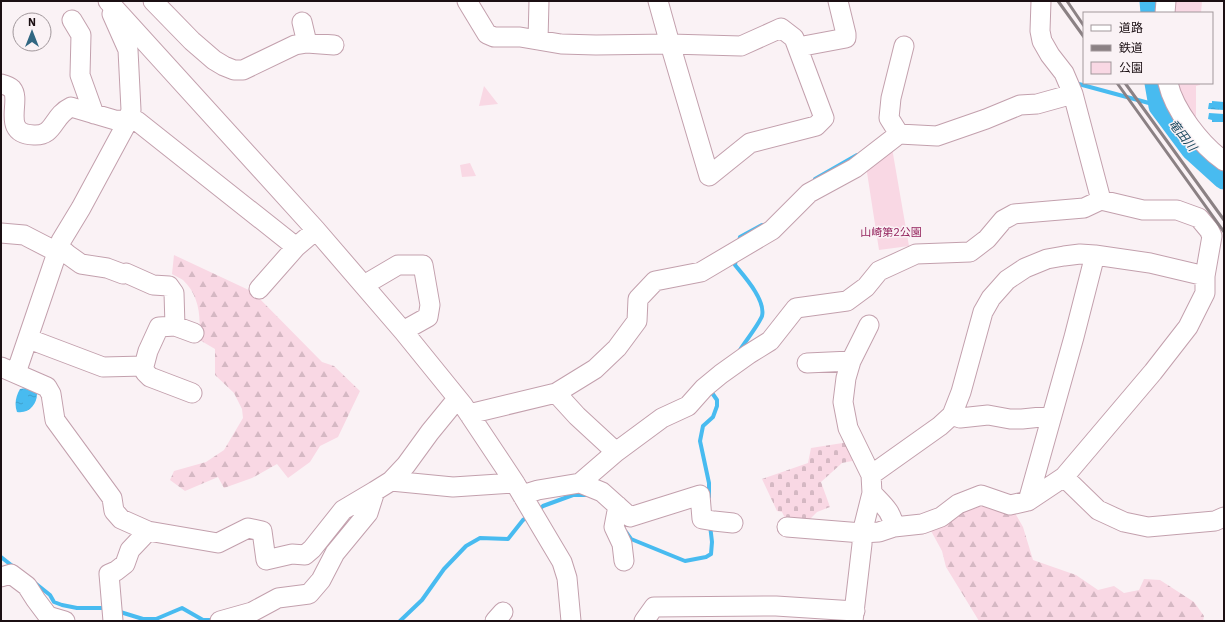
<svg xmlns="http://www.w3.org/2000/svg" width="1225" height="622" viewBox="0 0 1225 622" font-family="'IBM Plex Sans','Noto Sans JP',sans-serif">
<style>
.green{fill:#f9d8e4}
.forest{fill:url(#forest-firs)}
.cemetery{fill:url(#cemetery-stones)}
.water{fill:url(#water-ripples)}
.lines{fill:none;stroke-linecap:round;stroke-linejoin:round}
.stream{stroke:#48bbf0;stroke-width:4}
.river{stroke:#48bbf0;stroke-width:23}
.minor-casing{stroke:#c3a0ad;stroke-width:21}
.minor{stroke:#fff;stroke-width:19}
.rail{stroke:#8b8184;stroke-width:3}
.labels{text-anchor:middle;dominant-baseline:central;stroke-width:3;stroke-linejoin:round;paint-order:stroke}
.park-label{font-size:11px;fill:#94235d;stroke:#faf2f5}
.water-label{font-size:12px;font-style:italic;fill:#18475d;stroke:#faf2f5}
</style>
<defs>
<pattern id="forest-firs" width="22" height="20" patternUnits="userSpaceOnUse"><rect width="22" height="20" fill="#f9d8e4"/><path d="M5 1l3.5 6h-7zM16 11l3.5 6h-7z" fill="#d5b8c3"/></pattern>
<pattern id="cemetery-stones" width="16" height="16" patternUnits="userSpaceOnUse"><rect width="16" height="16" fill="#f9d8e4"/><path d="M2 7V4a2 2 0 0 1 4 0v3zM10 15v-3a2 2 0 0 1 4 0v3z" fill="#d5b8c3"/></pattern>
<pattern id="water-ripples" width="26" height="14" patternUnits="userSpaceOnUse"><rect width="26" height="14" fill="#48bbf0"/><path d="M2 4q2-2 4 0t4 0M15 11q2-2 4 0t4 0" fill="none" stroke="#3ea0cd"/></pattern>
</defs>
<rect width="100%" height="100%" fill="#faf2f5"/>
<!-- green -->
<path class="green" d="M 1170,1 L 1202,1 L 1201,13 L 1170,13 Z
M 1171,83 L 1200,83 L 1200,85 L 1196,86 L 1196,116 L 1188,116 Z
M 484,86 L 498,104 L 479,106 Z
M 892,148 L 909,246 L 879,250 L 866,166 Z
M 470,163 L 476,176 L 462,177 L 460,165 Z"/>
<!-- forest -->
<path class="forest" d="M 174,255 L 253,292 L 322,362 L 334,366 L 360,391 L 338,437 L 320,446 L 310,462 L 288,478 L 277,464 L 252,478 L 224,488 L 218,477 L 185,491 L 170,480 L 174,471 L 206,462 L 224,450 L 243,418 L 242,409 L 234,393 L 215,375 L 215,349 L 198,339 C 202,318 199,295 183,280 C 180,278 175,276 172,274 Z
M 983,506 L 1015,513 L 1023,527 L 1033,560 L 1076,575 L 1098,590 L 1114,586 L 1124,593 L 1139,590 L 1144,579 L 1160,580 L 1194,602 L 1204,616 L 1203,621 L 979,621 L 946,567 L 942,551 L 930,529 L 965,509 Z"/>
<!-- cemetery -->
<path class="cemetery" d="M 849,442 L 857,460 L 842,463 L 821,482 L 830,507 L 817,512 L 810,519 L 786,520 L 782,512 L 777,511 L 762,479 L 808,463 L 811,448 Z"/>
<!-- water -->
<path class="water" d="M 1212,101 L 1224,102 L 1224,110 L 1208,109 L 1209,103 L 1212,103 Z
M 1209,113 L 1224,114 L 1224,122 L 1212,122 L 1212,120 L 1208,119 Z
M 26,388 L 33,390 L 37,394 C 37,404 29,414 17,412 C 14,404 16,396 20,389 Z"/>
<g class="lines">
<!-- stream -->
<path class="stream" d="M 1075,83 L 1160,106
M 815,179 L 857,155
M 739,242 L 740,237 L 762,225
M 736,258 L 735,265 C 744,276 766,300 762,316 C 759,324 745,342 740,350
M 709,497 L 709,483 L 700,441 L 703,426 L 713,417 L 717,406 L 717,400 L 710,390
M 537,511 L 543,506 L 573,495 L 588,495
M 626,532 L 631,539 L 685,561 L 706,557 L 711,554 L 712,542 L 710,525
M 1,557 L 15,568
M 35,583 L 50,595 L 54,602 L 62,605 L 77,608 L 107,608
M 117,611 L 143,619 L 156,619 L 182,608 L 203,620 L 214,620
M 400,621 L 422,600 L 444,569 L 466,546 L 480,538 L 508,539 L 523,520 L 529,516"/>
<!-- river -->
<path class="river" d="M 1151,1 L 1152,13
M 1156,83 L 1160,106 L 1192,149 L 1224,178"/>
<!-- minor casing -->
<g class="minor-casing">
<path id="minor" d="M 108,1 L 316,230 L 403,331 L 463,405 L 515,483 L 562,562 L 567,578 L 571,621
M 153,1 L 192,41 L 214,60 L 224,66 L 234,70 L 243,70 L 295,45 L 307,43 L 334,45
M 467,1 L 487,34 L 494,37 L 520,37 L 561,44 L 596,45 L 670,44 L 741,46 L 781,28 L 794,38 L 824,118 L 816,126 L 750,143 L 709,176 L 670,44 L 658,1
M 1165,13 L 1166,1
M 72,20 L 81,35 L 80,75 L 94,114
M 302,22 L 307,43
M 538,40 L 539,1
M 798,47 L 846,38 L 846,34 L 838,1
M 1168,83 C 1174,110 1201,145 1224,161
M 1,84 C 5,85 9,86 12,89 C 22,101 0,134 34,135 C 55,136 52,116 71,107 L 115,120 L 137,121 L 296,247 L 316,230
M 899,134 L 889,118 L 891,98 L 904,46
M 1,233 L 24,235 L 57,252
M 59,247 L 67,254 L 81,264 L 107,268 L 123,274 L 126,273 L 153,285 L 169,286 L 174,293 L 175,326 L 194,333
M 364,285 L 398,265 L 423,265 L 430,305 L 428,317 L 403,331
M 259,289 L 296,247
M 869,325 L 851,361 L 846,378 L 843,402 L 848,428 L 871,475 L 872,493 C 882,504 892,511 894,527
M 29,339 L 103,367 L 144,366 L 145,372 L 150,377 L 192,393
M 807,363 L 851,361
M 144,366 L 148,351 L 159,327 L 175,326
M 1,367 L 47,387 L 51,394 L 55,420 L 112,498 L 114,511 L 121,519 L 148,531 L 218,543 L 248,528 L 262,531 L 266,560 L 292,554 L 305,555 L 312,549 L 343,510 L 375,491
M 16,373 L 61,241 L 81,208 L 128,121 L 131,110 L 128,50 L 112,14
M 556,393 L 577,416 L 616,452
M 469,414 L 556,393 L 595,369 L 617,348 L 637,321 L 638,299 L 655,281 L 701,272 L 772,230 L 809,193 L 855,168 L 899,134 L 937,136 L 986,119 L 1020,105 L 1037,104 L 1073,94
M 952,415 L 960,418 L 988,415 L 1010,419 L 1022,419 L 1051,416
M 871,475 L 940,426 L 952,415 L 961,392 L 983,312 L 991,298 L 1007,280 L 1025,268 L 1047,259 L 1064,256 L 1080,254 L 1095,255 L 1150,263 L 1205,276
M 1064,477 L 1098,510 L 1124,522 L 1148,527 L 1215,521 L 1224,517
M 391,481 L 453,487 L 515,483
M 580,483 L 602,492 L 630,517 L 700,495 L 702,519 L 714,521 L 733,523
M 522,495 L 538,490 L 580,483 L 616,452 L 662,418 L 688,406 L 704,388 L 721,374 L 749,354 L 770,341 L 796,308 L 847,301 L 866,287 L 879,271 L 916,254 L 970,252 L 987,239 L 1003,220 L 1014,214 L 1084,208 L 1101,200
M 1028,501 L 1074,337 L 1095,255
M 618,506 L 614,527 L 622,544 L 624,561
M 787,527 L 862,533 L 879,532 L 894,527 L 922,524 L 941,517 L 958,504 L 981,495 L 1010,505 L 1028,501 L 1064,477 L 1153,372 L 1188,327 L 1205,293 L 1205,276 L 1212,236 L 1209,230 L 1199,218 L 1177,210 L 1143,210 L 1101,200 L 1073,94 L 1064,73 L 1050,55 L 1042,41 L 1040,31 L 1041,1
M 1,577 L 11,574 L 27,586 L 36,600 L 48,616 L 65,621
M 113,621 L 109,574 L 116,571 L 125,564 L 130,550 L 148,531
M 220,621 L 252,612 L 278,598 L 309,594 L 321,580 L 335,553 L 368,513 L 375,491 L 391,481 L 406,465 L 430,432 L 457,399
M 495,621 L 503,612
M 644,621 L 654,607 L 776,606 L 855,611
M 853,621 L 862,544 L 862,533 L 872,493"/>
</g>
<!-- minor -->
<use href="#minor" class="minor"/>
<!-- rail -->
<path class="rail" d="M 1058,1 L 1084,37
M 1067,1 L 1084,26
M 1117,83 L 1224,232
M 1125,83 L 1224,220"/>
</g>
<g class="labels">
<!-- park labels -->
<g class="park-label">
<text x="891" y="232">山崎第2公園</text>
</g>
<!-- water labels -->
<g class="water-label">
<text transform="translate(1183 135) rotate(52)">竜田川</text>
</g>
</g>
<!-- border -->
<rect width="1225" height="622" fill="none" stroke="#1b0f13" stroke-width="4"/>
<!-- legend -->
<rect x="1083" y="12" width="130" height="72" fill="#faf2f5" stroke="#a1979b"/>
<rect x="1091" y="25" width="20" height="6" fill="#ffffff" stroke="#a1979b"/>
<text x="1119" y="32" font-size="12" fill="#1b0f13">道路</text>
<rect x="1091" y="45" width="20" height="6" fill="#8b8184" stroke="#a1979b"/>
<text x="1119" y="52" font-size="12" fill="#1b0f13">鉄道</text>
<rect x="1091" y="62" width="20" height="12" fill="#f9d8e4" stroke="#a1979b"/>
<text x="1119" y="72" font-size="12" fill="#1b0f13">公園</text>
<!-- north arrow -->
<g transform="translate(32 32)"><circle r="19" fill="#faf2f5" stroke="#a1979b"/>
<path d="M0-3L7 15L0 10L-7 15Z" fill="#316782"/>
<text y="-6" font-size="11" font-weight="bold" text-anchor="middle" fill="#1b0f13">N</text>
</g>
</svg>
